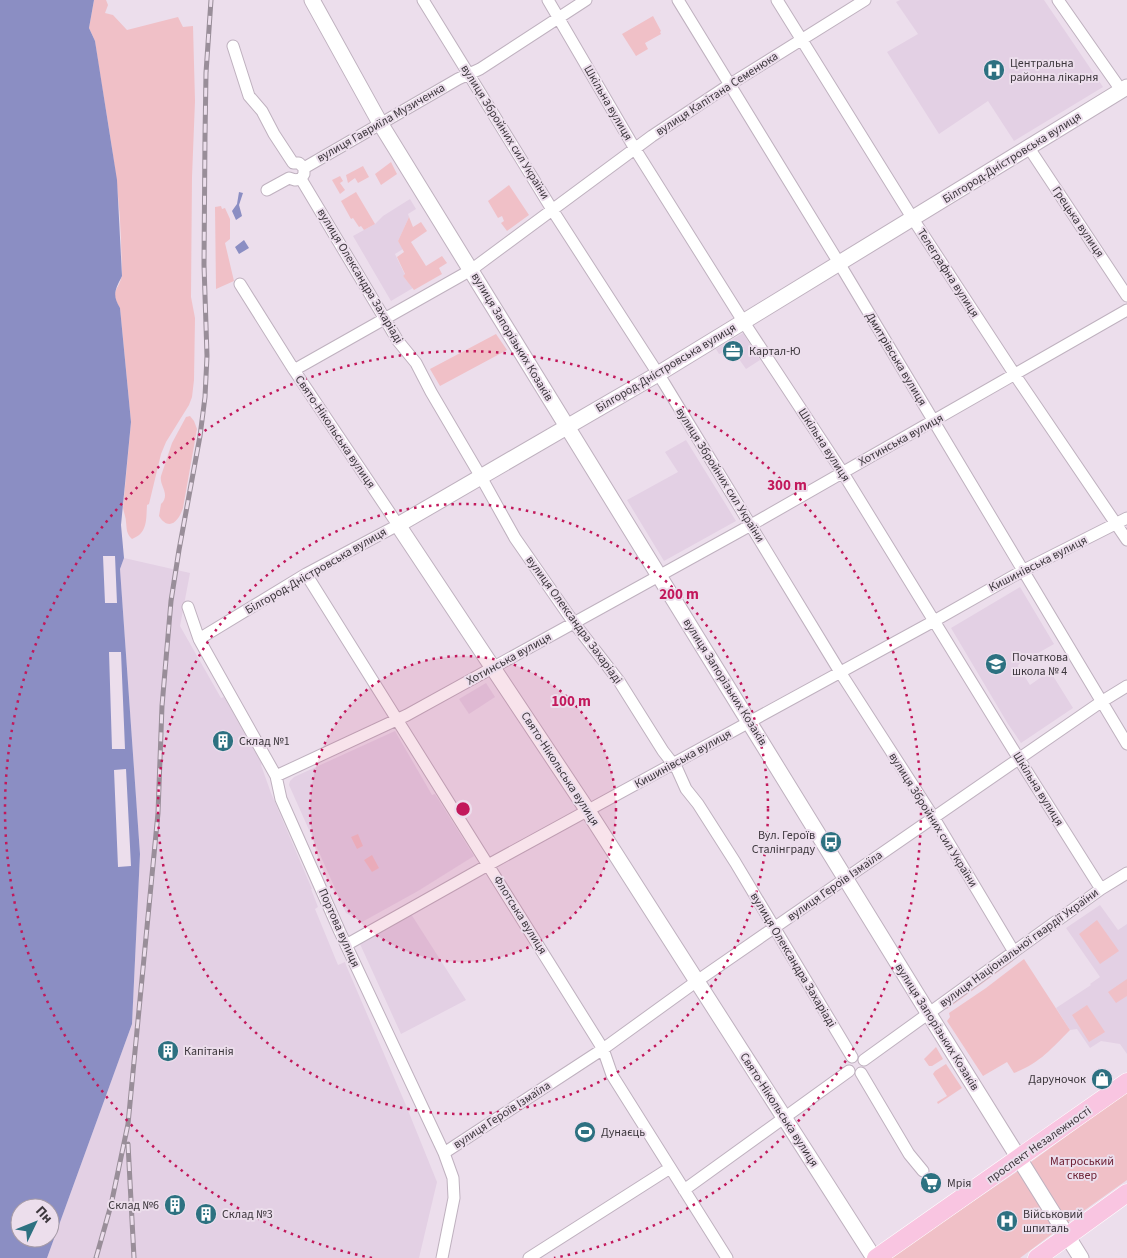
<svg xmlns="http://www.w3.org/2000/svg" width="1127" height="1258" viewBox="0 0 1127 1258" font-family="'Source Sans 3',sans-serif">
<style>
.built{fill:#e3d0e4}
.green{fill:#f0c0c7}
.water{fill:#8b8ec3;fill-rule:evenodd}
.pier{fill:#ecdeec}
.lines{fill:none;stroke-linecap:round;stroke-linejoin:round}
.street-casing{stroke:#bfb1bf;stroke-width:13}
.secondary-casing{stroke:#bfb1bf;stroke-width:17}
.primary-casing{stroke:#fff;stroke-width:19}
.street{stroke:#fff;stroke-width:11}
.secondary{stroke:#fff;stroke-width:15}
.primary{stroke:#f9c5e1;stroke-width:18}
.rail-casing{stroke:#998e99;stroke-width:5}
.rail{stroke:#ecdeec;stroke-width:3;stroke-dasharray:9;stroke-linecap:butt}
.ring{fill:none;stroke:#c2185b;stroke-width:2.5;stroke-dasharray:2.5 5}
.labels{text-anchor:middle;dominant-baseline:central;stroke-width:4;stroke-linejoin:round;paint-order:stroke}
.poi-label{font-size:12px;fill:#3d373d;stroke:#ecdeec;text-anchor:start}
.street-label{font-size:12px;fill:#3d373d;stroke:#ecdeec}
.park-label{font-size:12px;fill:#6d2135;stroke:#ecdeec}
.centre{fill:#c2185b;stroke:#ecdeec;stroke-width:2.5}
.ring-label{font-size:15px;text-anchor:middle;font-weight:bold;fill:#c2185b;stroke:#ecdeec;stroke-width:4;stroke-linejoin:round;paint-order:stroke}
</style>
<rect width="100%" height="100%" fill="#ecdeec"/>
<!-- built -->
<path class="built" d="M 900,0 L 1044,0 L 1103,87 L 1014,141 L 988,101 L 939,134 L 887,52 L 918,34 L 896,2 Z
M 410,199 L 416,209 L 408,214 L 409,217 L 398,241 L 403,249 L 395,254 L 405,275 L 403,276 L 413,288 L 391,301 L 353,236 L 375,224 L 383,216 Z
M 743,333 L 760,360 L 746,369 L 734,352 L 725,358 L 722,353 L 719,354 L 716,349 Z
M 686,440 L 736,521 L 664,561 L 627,500 L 678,472 L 665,452 Z
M 124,558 L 190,573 L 180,626 L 221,698 L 224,697 L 262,764 L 261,765 L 271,793 L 312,889 L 311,889 L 318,907 L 315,909 L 338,965 L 345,962 L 346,965 L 405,1103 L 437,1182 L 419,1258 L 47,1258 L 132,1024 L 140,854 L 120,569 Z
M 1020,587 L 1054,644 L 1019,664 L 1018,666 L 1030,685 L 1050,671 L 1073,708 L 1021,743 L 1008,724 L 951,628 Z
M 486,683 L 495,697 L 469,714 L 459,699 Z
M 395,731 L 432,795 L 435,794 L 474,856 L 418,891 L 362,922 L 346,913 L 289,785 L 290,781 L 294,777 Z
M 1100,905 L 1118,930 L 1127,924 L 1127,1054 L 1120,1044 L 1101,1041 L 1090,1048 L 1077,1029 L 1070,1030 L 1056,1008 L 1091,985 L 1090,984 L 1100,977 L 1066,928 Z
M 411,914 L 466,1000 L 401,1034 L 360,944 Z"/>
<!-- green -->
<path class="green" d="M 94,0 L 106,0 L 108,5 L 105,13 L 113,15 L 127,30 L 178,17 L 183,27 L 193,26 L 195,101 L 192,177 L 191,297 L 195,318 L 194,380 L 192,397 L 189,405 L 166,442 L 161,454 L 149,504 L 147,505 C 146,519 148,533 132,539 C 126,533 127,530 126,522 C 126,518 124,513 123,508 L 131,422 L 120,308 C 108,289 121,290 122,273 C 122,262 121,250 121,239 C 119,172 104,106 95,41 L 89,28 Z
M 653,16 L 661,31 L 660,32 L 661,34 L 645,43 L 648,49 L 636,56 L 622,34 Z
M 391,162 L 397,174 L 381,185 L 375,174 Z
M 363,166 L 369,177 L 358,183 L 355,178 L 348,183 L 346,175 Z
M 340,176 L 343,181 L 340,183 L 345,190 L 340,194 L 332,180 Z
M 509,185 L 529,215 L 507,231 L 501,223 L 504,221 L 502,216 L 498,218 L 488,201 Z
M 356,192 L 375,224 L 364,230 L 361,226 L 359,227 L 353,218 L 351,219 L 341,201 Z
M 221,206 L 222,209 L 225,208 L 230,219 L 230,239 L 225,243 L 234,281 L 216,289 L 215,207 Z
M 409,217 L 413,227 L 421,222 L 427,231 L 411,242 L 426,266 L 442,256 L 447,263 L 439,268 L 442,274 L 414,290 L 403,276 L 405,274 L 397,257 L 404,252 L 398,241 Z
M 496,334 L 507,350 L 440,386 L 430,369 Z
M 190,416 L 194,421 L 197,429 L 183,508 C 179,521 169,532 159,516 L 161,504 C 171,494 159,486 161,476 L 172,443 L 186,417 Z
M 358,834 L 363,846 L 357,849 L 351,837 Z
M 372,855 L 379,868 L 372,872 L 364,860 Z
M 1097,920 L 1119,951 L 1100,964 L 1079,934 Z
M 1024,959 L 1070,1030 C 1051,1049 1040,1063 1014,1073 L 1007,1062 L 983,1076 L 947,1021 L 950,1017 L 949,1013 L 986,988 Z
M 1012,960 L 1013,961 L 947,1009 L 945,1007 Z
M 1127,979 L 1127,996 L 1116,1003 L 1108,992 Z
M 1087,1005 L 1105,1032 L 1089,1042 L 1072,1015 Z
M 936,1047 L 943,1059 L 932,1066 L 929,1066 L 924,1059 Z
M 946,1064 L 962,1088 L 938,1104 L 937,1102 L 947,1096 L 933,1074 L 935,1071 Z
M 1127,1092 L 1127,1180 L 1068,1222 L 1066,1223 L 1030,1165 L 1031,1162 Z
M 1018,1171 L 1056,1231 L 1020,1258 L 890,1258 Z"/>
<!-- water -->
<path class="water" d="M 0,0 L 94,0 L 89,28 L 95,41 L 117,180 L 122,276 C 115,290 112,295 120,308 L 131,422 L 121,525 L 124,558 L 120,569 L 140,854 L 132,1024 L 47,1258 L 0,1258 ZM 20,1208 L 50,1208 L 50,1238 L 20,1238 Z
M 239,192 L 243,193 L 239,205 L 242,216 L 236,220 L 232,211 L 237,204 Z
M 244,240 L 249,248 L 239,254 L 235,247 Z"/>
<!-- pier -->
<path class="pier" d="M 103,556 L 115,556 L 117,603 L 105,603 Z
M 109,652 L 121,652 L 125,749 L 112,749 Z
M 126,769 L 131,866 L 118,867 L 114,770 Z"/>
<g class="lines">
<!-- street casing -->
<g class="street-casing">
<path id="street" d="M 423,0 L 553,211 L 664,383 L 840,672 L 934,818 L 1014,952
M 548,0 L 635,149 L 743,321 L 843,473 L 1019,759 L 1101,889
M 678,0 L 839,263 L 1127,744
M 777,0 L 913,219 L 1015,375 L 1127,540
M 1058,0 L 1121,90
M 233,46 L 249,96 L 262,111 L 274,134 L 293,163 L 299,163 L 304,168 L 304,174 L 301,179 L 295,180 L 289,178 L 267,190
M 1029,148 L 1127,296
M 304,168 L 458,79 L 480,69 L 586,0
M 301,179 L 398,341 L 416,363 L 431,392 L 481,477 L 515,538 L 574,623 L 619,681 L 663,751 L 677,769 L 686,789 L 698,804 L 735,862 L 852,1057
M 294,370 L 471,270 L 652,136 L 729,85 L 865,0
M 306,574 L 603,1049 L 612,1075 L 727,1258
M 188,607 L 199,639 L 209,657 L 276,776 L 281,799 L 340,932 L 444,1153 L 453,1178 L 454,1198 L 442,1258
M 199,639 L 306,574 L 398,525 L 294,370 L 240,284
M 276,776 L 407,715 L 751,525 L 1127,310
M 346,945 L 488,865 L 934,621 L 1024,570 L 1127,518
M 864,1060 L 1101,889 L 1127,873
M 861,1073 L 909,1154 L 923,1171
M 444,1153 L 603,1049 L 697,981 L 1101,702 L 1127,686
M 684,1190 L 849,1071
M 529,1258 L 670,1168"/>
</g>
<!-- secondary casing -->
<g class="secondary-casing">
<path id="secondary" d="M 312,0 L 380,123 L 924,1006 L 1081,1258
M 874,1258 L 588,811 L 398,525 L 658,374 L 1127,87"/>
</g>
<!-- primary casing -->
<g class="primary-casing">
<path id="primary" d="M 876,1258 L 1127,1082
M 1037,1258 L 1127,1193"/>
</g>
<!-- street -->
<use href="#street" class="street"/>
<!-- secondary -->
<use href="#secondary" class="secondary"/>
<!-- primary -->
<use href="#primary" class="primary"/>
<!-- rail casing -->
<g class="rail-casing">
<path id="rail" d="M 128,1144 L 134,1258
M 96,1258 L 111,1205 L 128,1124 L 158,813 L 162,706 L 171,601 L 179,550 L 200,436 L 205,397 L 207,356 L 204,265 L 205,137 L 206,73 L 211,0"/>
</g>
<!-- rail -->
<use href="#rail" class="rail"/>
</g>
<!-- distance rings -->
<circle cx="463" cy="809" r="153" fill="#c2185b" fill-opacity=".12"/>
<g class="ring">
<circle cx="463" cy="809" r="153"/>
<circle cx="463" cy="809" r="305"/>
<path d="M372 1258A458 458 0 1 1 554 1258"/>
</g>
<!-- icons -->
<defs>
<g id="hospital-disc" transform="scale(1.125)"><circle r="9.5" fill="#2d7181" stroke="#ecdeec"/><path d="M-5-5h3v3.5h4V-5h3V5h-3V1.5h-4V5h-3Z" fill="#fff"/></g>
<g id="office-disc" transform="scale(1.125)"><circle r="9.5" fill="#2d7181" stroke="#ecdeec"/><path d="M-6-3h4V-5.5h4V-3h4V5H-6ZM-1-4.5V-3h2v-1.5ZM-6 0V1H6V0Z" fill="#fff"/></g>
<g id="school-disc" transform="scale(1.125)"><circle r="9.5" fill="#2d7181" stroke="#ecdeec"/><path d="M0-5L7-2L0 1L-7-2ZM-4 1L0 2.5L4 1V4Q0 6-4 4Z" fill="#fff"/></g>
<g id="building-disc" transform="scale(1.125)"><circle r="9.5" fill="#2d7181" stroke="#ecdeec"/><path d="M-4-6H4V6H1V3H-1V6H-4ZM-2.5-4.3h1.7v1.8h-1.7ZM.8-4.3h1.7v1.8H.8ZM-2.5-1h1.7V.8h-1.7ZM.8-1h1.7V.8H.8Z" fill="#fff"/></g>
<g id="bus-disc" transform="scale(1.125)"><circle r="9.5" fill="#2d7181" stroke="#ecdeec"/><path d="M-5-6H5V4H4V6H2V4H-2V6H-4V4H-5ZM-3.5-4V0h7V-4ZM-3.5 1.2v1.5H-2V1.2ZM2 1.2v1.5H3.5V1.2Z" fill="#fff"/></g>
<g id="shop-disc" transform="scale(1.125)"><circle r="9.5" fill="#2d7181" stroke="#ecdeec"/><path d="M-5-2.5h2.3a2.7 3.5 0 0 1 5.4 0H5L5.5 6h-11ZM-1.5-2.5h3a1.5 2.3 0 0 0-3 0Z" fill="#fff"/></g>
<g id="stadium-disc" transform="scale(1.125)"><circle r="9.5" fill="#2d7181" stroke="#ecdeec"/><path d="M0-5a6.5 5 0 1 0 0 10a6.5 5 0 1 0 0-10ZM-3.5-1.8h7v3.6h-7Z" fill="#fff"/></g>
<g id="supermarket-disc" transform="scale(1.125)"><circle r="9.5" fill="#2d7181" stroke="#ecdeec"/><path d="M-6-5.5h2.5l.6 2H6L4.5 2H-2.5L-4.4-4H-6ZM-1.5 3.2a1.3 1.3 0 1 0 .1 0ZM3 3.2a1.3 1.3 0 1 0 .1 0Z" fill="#fff"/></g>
</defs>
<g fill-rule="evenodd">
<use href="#hospital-disc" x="994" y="70"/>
<use href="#office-disc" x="733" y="351"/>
<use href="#school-disc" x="996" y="664"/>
<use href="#building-disc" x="223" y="741"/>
<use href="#bus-disc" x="831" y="842"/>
<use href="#building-disc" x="168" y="1051"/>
<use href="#shop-disc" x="1102" y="1079"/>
<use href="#stadium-disc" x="585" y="1132"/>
<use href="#supermarket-disc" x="931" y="1183"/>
<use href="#building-disc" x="175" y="1205"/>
<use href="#building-disc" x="206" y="1214"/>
<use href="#hospital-disc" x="1007" y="1221"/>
</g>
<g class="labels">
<!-- poi labels -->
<g class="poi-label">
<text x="1010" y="63">Центральна<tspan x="1010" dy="14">районна лікарня</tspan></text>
<text x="749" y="351">Картал-Ю</text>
<text x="1012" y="657">Початкова<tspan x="1012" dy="14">школа № 4</tspan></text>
<text x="239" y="741">Склад №1</text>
<text x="815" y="835" text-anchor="end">Вул. Героїв<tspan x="815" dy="14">Сталінграду</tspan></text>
<text x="184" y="1051">Капітанія</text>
<text x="1086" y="1079" text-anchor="end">Даруночок</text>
<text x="601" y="1132">Дунаєць</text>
<text x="947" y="1183">Мрія</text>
<text x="159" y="1205" text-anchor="end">Склад №6</text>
<text x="222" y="1214">Склад №3</text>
<text x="1023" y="1214">Військовий<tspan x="1023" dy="14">шпиталь</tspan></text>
</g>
<!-- street labels -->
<g class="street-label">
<text transform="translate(717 94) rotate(-33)">вулиця Капітана Семенюка</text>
<text transform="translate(608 103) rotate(60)">Шкільна вулиця</text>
<text transform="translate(381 123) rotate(-30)">вулиця Гавриїла Музиченка</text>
<text transform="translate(505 132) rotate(58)">вулиця Збройних сил України</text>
<text transform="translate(1012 158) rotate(-32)">Білгород-Дністровська вулиця</text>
<text transform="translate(1078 222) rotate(56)">Грецька вулиця</text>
<text transform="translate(948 273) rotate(57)">Телеграфна вулиця</text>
<text transform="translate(360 276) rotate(59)">вулиця Олександра Захаріаді</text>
<text transform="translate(512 337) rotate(59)">вулиця Запорізьких Козаків</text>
<text transform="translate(896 359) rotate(59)">Дмитрівська вулиця</text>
<text transform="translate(666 368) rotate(-31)">Білгород-Дністровська вулиця</text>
<text transform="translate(335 432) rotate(56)">Свято-Нікольська вулиця</text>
<text transform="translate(901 440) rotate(-29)">Хотинська вулиця</text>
<text transform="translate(824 445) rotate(57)">Шкільна вулиця</text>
<text transform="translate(720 475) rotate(58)">вулиця Збройних сил України</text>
<text transform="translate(1038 564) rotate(-27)">Кишинівська вулиця</text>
<text transform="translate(316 571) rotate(-30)">Білгород-Дністровська вулиця</text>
<text transform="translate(574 620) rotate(54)">вулиця Олександра Захаріаді</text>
<text transform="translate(509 659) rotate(-29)">Хотинська вулиця</text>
<text transform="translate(725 682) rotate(58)">вулиця Запорізьких Козаків</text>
<text transform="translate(683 759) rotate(-29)">Кишинівська вулиця</text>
<text transform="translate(560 769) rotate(57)">Свято-Нікольська вулиця</text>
<text transform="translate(1038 789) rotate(58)">Шкільна вулиця</text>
<text transform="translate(933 820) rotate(58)">вулиця Збройних сил України</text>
<text transform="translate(835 886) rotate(-35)">вулиця Героїв Ізмаїла</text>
<text transform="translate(520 915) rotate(58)">Флотська вулиця</text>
<text transform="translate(339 928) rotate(66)">Портова вулиця</text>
<text transform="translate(1019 948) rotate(-36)">вулиця Національної гвардії України</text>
<text transform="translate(793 960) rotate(59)">вулиця Олександра Захаріаді</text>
<text transform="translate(937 1027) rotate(58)">вулиця Запорізьких Козаків</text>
<text transform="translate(779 1110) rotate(57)">Свято-Нікольська вулиця</text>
<text transform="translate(502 1115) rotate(-33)">вулиця Героїв Ізмаїла</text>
<text transform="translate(1039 1145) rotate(-35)">проспект Незалежності</text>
</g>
<!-- park labels -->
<g class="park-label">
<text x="1082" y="1161">Матроський<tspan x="1082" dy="14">сквер</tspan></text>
</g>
</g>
<circle cx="463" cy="809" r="8" class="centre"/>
<g class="ring-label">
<text x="787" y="490">300 m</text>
<text x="679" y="599">200 m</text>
<text x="571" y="706">100 m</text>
</g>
<!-- north arrow -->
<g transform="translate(35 1223) rotate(47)"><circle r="24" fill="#ecdeec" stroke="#a69ba6"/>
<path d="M0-4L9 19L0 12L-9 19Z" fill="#2d7181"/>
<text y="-8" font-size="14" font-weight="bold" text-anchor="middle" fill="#3d373d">Пн</text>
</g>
</svg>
